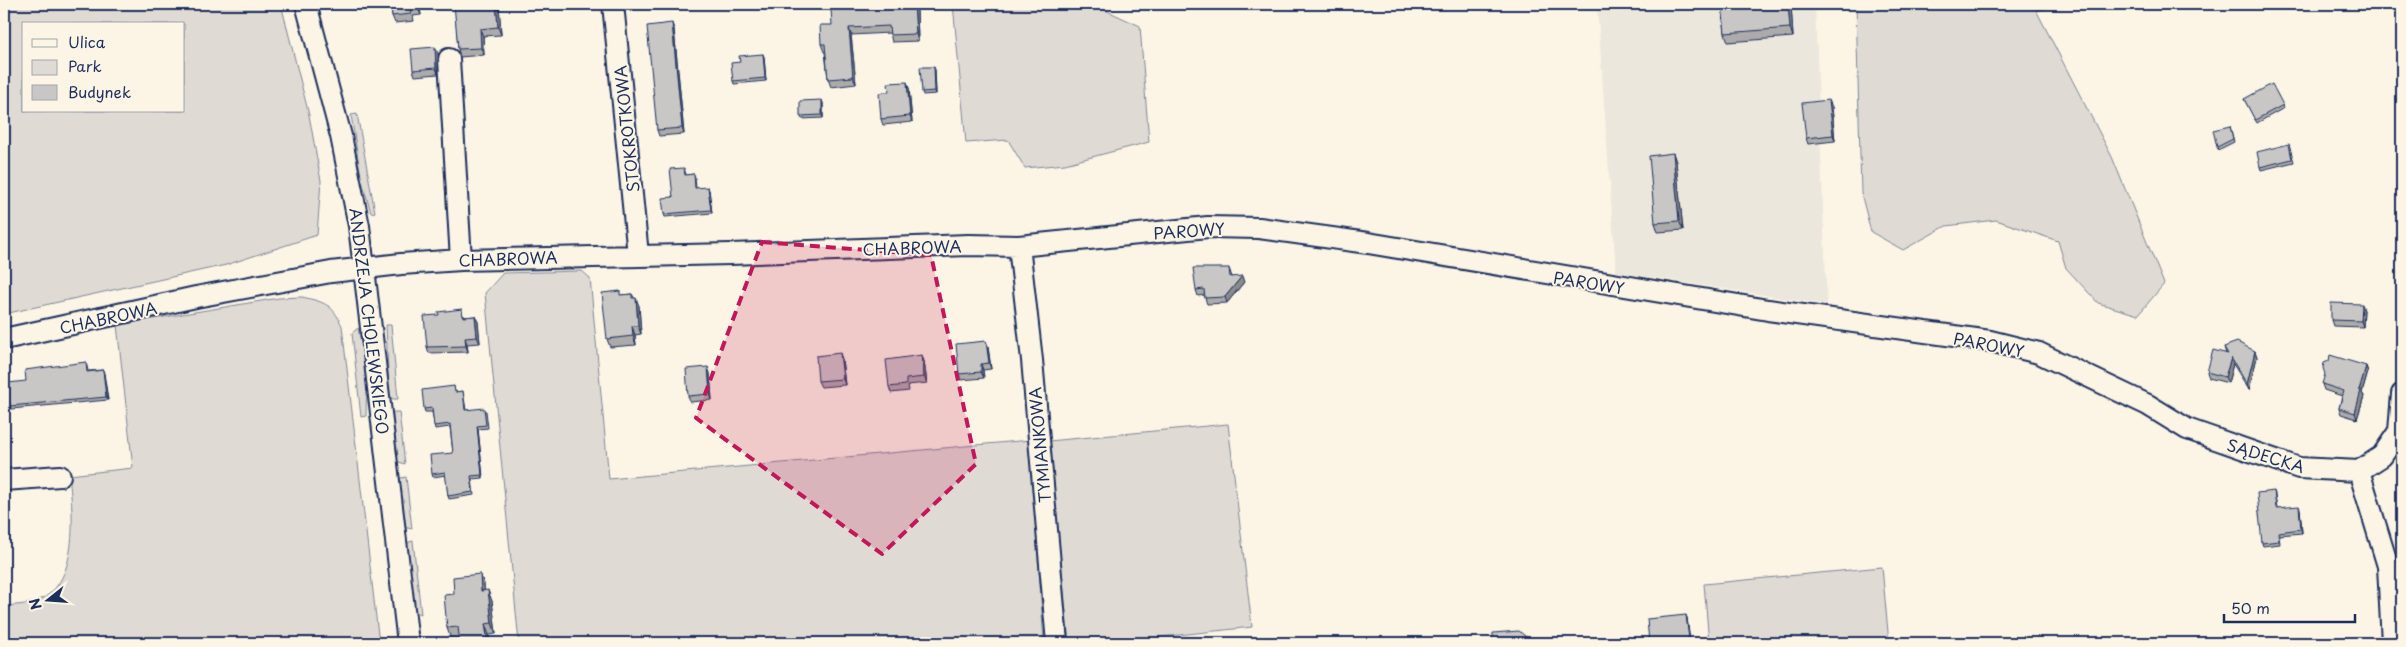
<svg xmlns="http://www.w3.org/2000/svg" width="2406" height="647" viewBox="0 0 2406 647" font-family="'Playpen Sans',sans-serif">
<style>
.built{fill:#ece7dc}
.green{fill:#dfdbd4;stroke:#7d8599;fill-rule:evenodd}
.lines{fill:none;stroke-linecap:round;stroke-linejoin:round}
.minor-casing{stroke:#1b2f5e;stroke-width:24}
.minor{stroke:#fcf5e5;stroke-width:20}
.wall{fill:#acabaa;stroke:#1b2f5e}
.shaded-wall{fill:#8c8b8b;stroke:#1b2f5e}
.building{fill:#c8c7c6;stroke:#1b2f5e}
.marked{fill:#c2185b;fill-opacity:0.2;stroke:#c2185b;stroke-width:4;stroke-dasharray:10 6;stroke-linejoin:round}
.labels{text-anchor:middle;dominant-baseline:central;stroke-width:4;stroke-linejoin:round;paint-order:stroke}
.street-label{font-size:16px;fill:#1b2f5e;stroke:#fcf5e5}
</style>
<rect width="100%" height="100%" fill="#fcf5e5"/>
<filter id="ink" filterUnits="userSpaceOnUse"><feTurbulence type="fractalNoise" baseFrequency=".02" numOctaves="2"/><feDisplacementMap in="SourceGraphic" scale="10" xChannelSelector="R" yChannelSelector="G"/><feConvolveMatrix kernelMatrix="1 2 1 2 8 2 1 2 1" color-interpolation-filters="sRGB"/></filter>
<g filter="url(#ink)">
<!-- built -->
<path class="built" d="M 1597,4 L 1815,4 L 1827,305 L 1616,272 Z"/>
<!-- green -->
<path class="green" d="M 4,4 L 281,4 L 309,115 L 321,181 L 317,235 L 226,265 L 4,314 ZM 24,24 L 184,24 L 184,111 L 24,111 Z
M 953,4 L 1092,4 L 1140,26 L 1149,142 L 1065,164 L 1025,168 L 1008,140 L 966,143 Z
M 1856,4 L 2083,4 L 2036,10 L 2112,157 L 2164,284 L 2138,315 L 2098,303 L 2066,268 L 2058,241 L 1996,220 L 1946,226 L 1903,250 L 1871,232 L 1861,193 Z
M 357,114 L 375,212 L 371,213 L 361,177 L 351,115 Z
M 582,271 L 590,278 L 609,479 L 1030,440 L 1044,643 L 519,643 L 485,293 L 503,273 Z
M 302,297 C 324,302 333,304 342,326 L 379,643 L 4,643 L 4,606 C 13,605 25,605 34,602 C 81,588 73,512 69,475 L 133,468 L 117,325 L 279,298 Z
M 386,325 L 391,325 L 398,399 L 393,399 L 389,397 Z
M 358,328 L 367,372 L 366,416 L 361,417 L 352,333 Z
M 394,412 L 399,412 L 405,464 L 396,461 L 390,416 Z
M 1228,424 L 1252,627 L 1105,643 L 1069,643 L 1049,441 Z
M 406,477 L 412,529 L 403,527 L 398,481 L 401,478 Z
M 413,541 L 421,614 L 413,611 L 405,546 L 409,542 Z
M 1882,567 L 1889,643 L 1709,643 L 1704,584 Z"/>
<g class="lines">
<!-- minor casing -->
<g class="minor-casing">
<path id="minor" d="M 306,4 L 341,136 L 359,226 L 408,643
M 613,4 L 638,255
M 449,59 L 461,260
M 1019,246 L 1032,360 L 1057,643
M 4,339 L 196,297 L 331,272 L 401,264 L 461,260 L 731,254 L 968,245 L 1019,246 L 1208,227 L 1259,228 L 1368,243 L 1768,310 L 1990,341 L 2039,353 L 2148,405 L 2187,429 L 2299,468 L 2359,471 L 2382,456 L 2399,431 L 2402,394
M 2359,471 L 2388,566 L 2392,643
M 4,480 L 60,476"/>
</g>
<!-- minor -->
<use href="#minor" class="minor"/>
</g>
<!-- wall -->
<path class="wall" d="M 391,4 L 499,4 L 501,35 L 483,36 L 484,55 L 460,57 L 458,49 L 455,6 L 420,9 L 421,15 L 413,16 L 414,21 L 395,23 L 392,16 Z
M 1722,4 L 1791,4 L 1793,37 L 1728,42 L 1725,33 Z
M 917,11 L 918,41 L 892,42 L 890,33 L 851,35 L 856,84 L 831,87 L 828,79 L 825,52 L 824,52 L 821,44 L 832,25 Z
M 674,29 L 684,134 L 659,136 L 657,130 Z
M 438,53 L 438,74 L 415,76 L 413,70 Z
M 763,54 L 764,57 L 766,81 L 734,84 L 733,81 L 740,62 Z
M 934,67 L 935,70 L 936,94 L 923,95 L 922,92 Z
M 909,88 L 912,122 L 883,125 L 881,119 L 889,92 Z
M 2244,99 L 2283,105 L 2284,108 L 2257,123 Z
M 823,103 L 823,118 L 802,119 L 800,116 Z
M 1832,107 L 1835,141 L 1808,144 L 1806,138 Z
M 2230,126 L 2234,142 L 2218,150 L 2217,147 Z
M 2289,144 L 2294,162 L 2261,170 L 2260,167 Z
M 1673,153 L 1676,162 L 1683,230 L 1658,232 L 1655,223 Z
M 685,171 L 686,175 L 694,174 L 695,177 L 696,188 L 709,190 L 712,213 L 665,217 L 664,214 Z
M 1229,268 L 1232,277 L 1244,282 L 1227,303 L 1207,304 L 1204,295 L 1198,296 L 1196,290 Z
M 632,294 L 639,306 L 641,334 L 635,335 L 636,345 L 610,347 L 607,339 L 621,295 Z
M 2364,310 L 2363,327 L 2333,326 L 2331,320 Z
M 464,315 L 464,317 L 475,316 L 478,322 L 480,343 L 467,344 L 468,352 L 429,353 L 427,347 Z
M 988,347 L 991,369 L 983,370 L 984,378 L 961,380 L 959,374 Z
M 2224,347 L 2255,351 L 2257,357 L 2249,390 L 2233,364 L 2228,383 L 2209,378 L 2207,372 L 2226,354 Z
M 842,359 L 845,385 L 821,387 L 818,381 Z
M 924,361 L 927,383 L 908,385 L 909,391 L 891,393 L 889,387 Z
M 86,362 L 88,371 L 103,370 L 108,400 L 11,409 L 10,406 L 26,381 Z
M 2366,366 L 2368,372 L 2362,393 L 2364,396 L 2357,419 L 2341,414 L 2339,408 L 2342,396 L 2324,390 L 2322,384 Z
M 710,373 L 712,400 L 690,402 L 688,396 Z
M 454,386 L 455,392 L 463,391 L 466,410 L 486,411 L 488,428 L 478,429 L 483,478 L 472,479 L 474,495 L 449,499 L 448,496 L 446,475 L 433,477 L 432,474 L 453,453 L 450,427 L 435,429 L 432,412 L 425,412 L 424,409 Z
M 2274,491 L 2275,494 L 2277,508 L 2300,509 L 2302,533 L 2279,535 L 2280,544 L 2263,546 L 2262,543 Z
M 480,574 L 484,584 L 484,591 L 492,601 L 496,634 L 489,635 L 490,643 L 460,643 L 460,638 L 451,639 L 447,628 L 454,594 Z
M 1686,615 L 1687,618 L 1690,642 L 1681,643 L 1649,643 Z"/>
<!-- shaded-wall -->
<path class="shaded-wall" d="M 417,4 L 420,9 L 421,15 L 418,8 Z
M 496,4 L 499,4 L 501,35 L 498,27 Z
M 914,4 L 917,11 L 918,41 L 916,34 Z
M 1788,4 L 1791,4 L 1793,37 L 1790,28 Z
M 672,23 L 674,29 L 684,134 L 682,128 Z
M 849,28 L 851,35 L 856,84 L 853,77 Z
M 480,29 L 483,36 L 484,55 L 481,48 Z
M 435,47 L 438,53 L 438,74 L 436,68 Z
M 763,54 L 764,57 L 766,81 L 765,78 Z
M 934,67 L 935,70 L 936,94 L 935,91 Z
M 907,82 L 909,88 L 912,122 L 910,116 Z
M 822,100 L 823,103 L 823,118 L 822,115 Z
M 1829,100 L 1832,107 L 1835,141 L 1833,135 Z
M 1673,153 L 1676,162 L 1683,230 L 1679,221 Z
M 708,187 L 709,190 L 712,213 L 711,210 Z
M 1242,276 L 1244,282 L 1227,303 L 1225,297 Z
M 636,298 L 639,306 L 641,334 L 638,326 Z
M 2362,304 L 2364,310 L 2363,327 L 2361,321 Z
M 475,316 L 478,322 L 480,343 L 477,337 Z
M 632,326 L 635,335 L 636,345 L 633,336 Z
M 465,338 L 467,344 L 468,352 L 466,346 Z
M 986,341 L 988,347 L 991,369 L 989,363 Z
M 2255,351 L 2257,357 L 2249,390 L 2247,384 Z
M 840,353 L 842,359 L 845,385 L 843,379 Z
M 922,355 L 924,361 L 927,383 L 924,377 Z
M 2231,358 L 2233,364 L 2228,383 L 2225,377 Z
M 981,364 L 983,370 L 984,378 L 981,372 Z
M 2366,366 L 2368,372 L 2362,393 L 2364,396 L 2357,419 L 2355,413 L 2359,390 Z
M 708,367 L 710,373 L 712,400 L 710,394 Z
M 103,370 L 104,373 L 108,400 L 106,397 Z
M 477,426 L 478,429 L 483,478 L 482,475 Z
M 2299,506 L 2300,509 L 2302,533 L 2301,529 Z
M 480,574 L 484,584 L 485,602 L 481,591 Z
M 488,590 L 492,601 L 496,634 L 492,623 Z
M 1686,615 L 1687,618 L 1690,642 L 1689,639 Z
M 485,624 L 489,635 L 490,643 L 488,643 Z"/>
<!-- building -->
<path class="building" d="M 391,4 L 417,4 L 418,8 L 410,9 L 411,14 L 392,16 Z
M 454,4 L 496,4 L 498,27 L 480,29 L 481,48 L 458,49 Z
M 914,4 L 916,34 L 890,35 L 889,26 L 849,28 L 853,77 L 828,79 L 825,44 L 821,44 L 820,25 L 832,25 L 831,9 Z
M 1722,4 L 1788,4 L 1790,28 L 1725,33 Z
M 672,23 L 682,128 L 657,130 L 647,26 Z
M 435,47 L 436,68 L 413,70 L 411,49 Z
M 763,54 L 765,78 L 733,81 L 731,63 L 740,62 L 739,56 Z
M 920,67 L 934,67 L 935,91 L 922,92 Z
M 907,82 L 910,116 L 881,119 L 879,93 L 889,92 L 888,83 Z
M 2272,84 L 2283,105 L 2255,120 L 2244,99 Z
M 822,100 L 822,115 L 800,116 L 800,101 Z
M 1829,100 L 1833,135 L 1806,138 L 1802,103 Z
M 2230,126 L 2233,139 L 2217,147 L 2213,130 Z
M 2289,144 L 2292,159 L 2260,167 L 2257,152 Z
M 1673,153 L 1679,221 L 1655,223 L 1649,156 Z
M 684,168 L 685,175 L 694,174 L 695,188 L 708,187 L 711,210 L 664,214 L 662,198 L 673,197 L 670,169 Z
M 1193,268 L 1229,268 L 1230,277 L 1242,276 L 1225,297 L 1205,298 L 1204,289 L 1196,290 Z
M 620,291 L 620,295 L 632,294 L 632,298 L 636,298 L 638,326 L 632,326 L 633,336 L 607,339 L 602,293 Z
M 2331,303 L 2362,304 L 2361,321 L 2331,320 Z
M 462,309 L 463,317 L 475,316 L 477,337 L 465,338 L 466,346 L 427,347 L 424,316 L 439,315 L 438,312 Z
M 986,341 L 989,363 L 981,364 L 981,372 L 959,374 L 956,344 Z
M 2237,342 L 2255,351 L 2247,384 L 2231,358 L 2225,377 L 2207,372 L 2213,350 L 2228,354 L 2224,347 Z
M 840,353 L 843,379 L 818,381 L 816,356 Z
M 922,355 L 924,377 L 906,379 L 906,385 L 889,387 L 886,360 Z
M 2330,355 L 2366,366 L 2359,390 L 2361,390 L 2355,413 L 2339,408 L 2344,391 L 2322,384 L 2325,374 L 2323,368 L 2324,363 L 2329,361 Z
M 86,362 L 87,372 L 103,370 L 106,397 L 10,406 L 8,383 L 26,381 L 25,370 Z
M 708,367 L 710,394 L 688,396 L 686,369 Z
M 454,386 L 455,392 L 463,391 L 465,410 L 484,408 L 486,425 L 477,426 L 482,475 L 471,476 L 473,492 L 448,496 L 445,472 L 432,474 L 430,455 L 453,453 L 450,424 L 434,426 L 432,408 L 424,409 L 422,390 Z
M 2274,491 L 2276,508 L 2299,506 L 2301,529 L 2278,532 L 2279,541 L 2262,543 L 2257,493 Z
M 480,574 L 481,591 L 488,590 L 492,623 L 485,624 L 488,643 L 460,643 L 458,627 L 447,628 L 444,595 L 454,594 L 453,577 Z
M 1686,615 L 1689,639 L 1673,641 L 1673,643 L 1649,643 L 1647,619 Z
M 1519,631 L 1532,642 L 1532,643 L 1493,643 L 1493,633 Z
M 1455,639 L 1455,643 L 1415,643 Z"/>
</g>
<!-- marked area -->
<path class="marked" d="M 762,242 L 931,255 L 976,464 L 882,554 L 696,418 Z"/>
<g class="labels">
<!-- street labels -->
<g class="street-label">
<text transform="translate(626 129) rotate(-96)">STOKROTKOWA</text>
<text transform="translate(1189 230) rotate(-4)">PAROWY</text>
<text transform="translate(912 247) rotate(-2)">CHABROWA</text>
<text transform="translate(508 258) rotate(-2)">CHABROWA</text>
<text transform="translate(1589 282) rotate(9)">PAROWY</text>
<text transform="translate(108 317) rotate(-12)">CHABROWA</text>
<text transform="translate(370 321) rotate(83)">ANDRZEJA CHOLEWSKIEGO</text>
<text transform="translate(1989 344) rotate(11)">PAROWY</text>
<text transform="translate(1039 445) rotate(-95)">TYMIANKOWA</text>
<text transform="translate(2266 455) rotate(17)">SĄDECKA</text>
</g>
</g>
<!-- margin -->
<rect width="2406" height="647" fill="none" stroke="#fcf5e5" stroke-width="20"/>
<rect x="10" y="10" width="2386" height="627" fill="none" stroke="#1b2f5e" stroke-width="2" filter="url(#ink)"/>
<!-- legend -->
<rect x="22" y="22" width="162" height="90" fill="#fcf5e5" stroke="#a2a6af"/>
<rect x="32" y="39" width="25" height="8" fill="#fcf5e5" stroke="#a2a6af"/>
<text x="68" y="48" font-size="15" fill="#1b2f5e">Ulica</text>
<rect x="32" y="60" width="25" height="15" fill="#dfdbd4" stroke="#a2a6af"/>
<text x="68" y="72" font-size="15" fill="#1b2f5e">Park</text>
<rect x="32" y="85" width="25" height="15" fill="#c8c7c6" stroke="#a2a6af"/>
<text x="68" y="98" font-size="15" fill="#1b2f5e">Budynek</text>
<!-- north arrow -->
<g transform="translate(48 600) rotate(253)" stroke="#fcf5e5" stroke-width="4" paint-order="stroke">
<path d="M0-4L9 19L0 12L-9 19Z" fill="#1b2f5e"/>
<text y="-8" font-size="14" font-weight="bold" text-anchor="middle" fill="#1b2f5e">N</text>
</g>
<!-- scale -->
<path d="M2224 614v8h131v-8" fill="none" stroke="#1b2f5e" stroke-width="2.5"/>
<text x="2231" y="614" font-size="15" fill="#1b2f5e" stroke="#fcf5e5" stroke-width="4" paint-order="stroke">50 m</text>
</svg>
